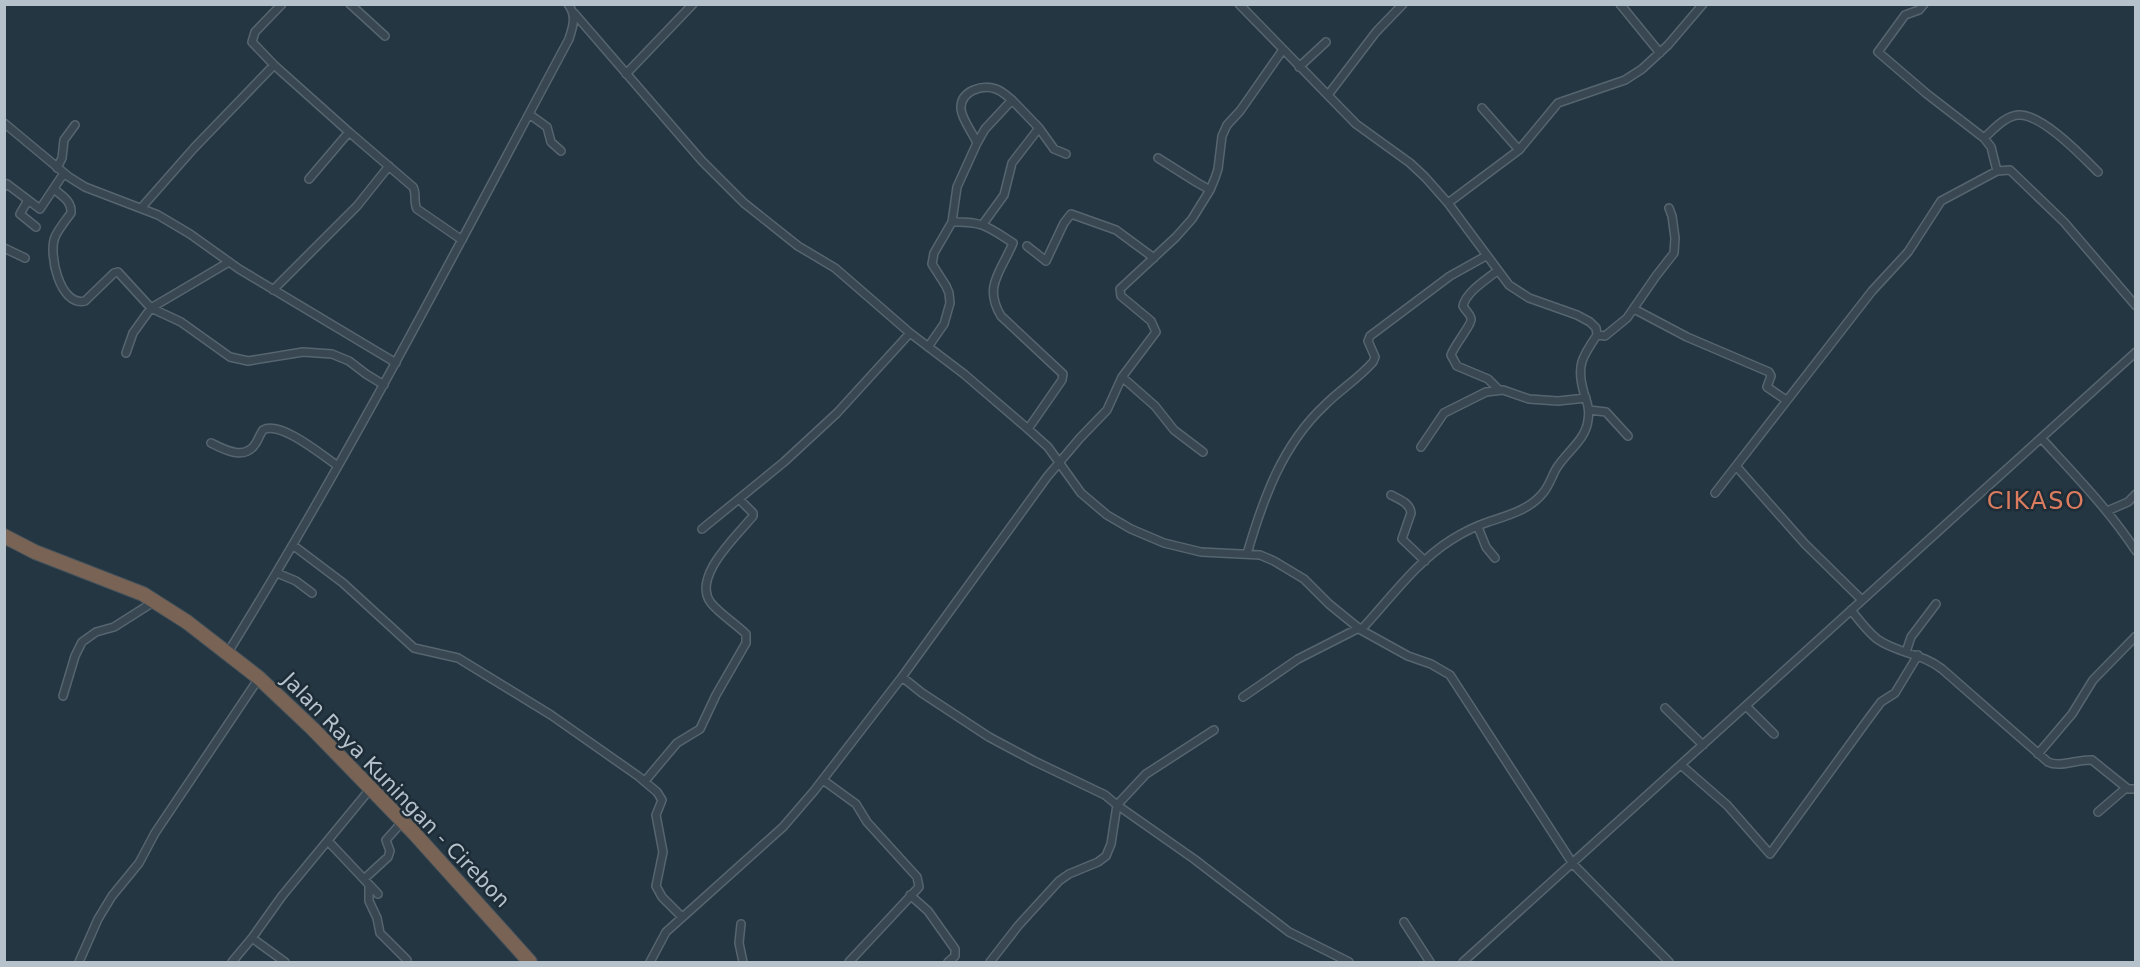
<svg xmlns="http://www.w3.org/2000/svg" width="2140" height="967" viewBox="0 0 2140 967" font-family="'DejaVu Sans',sans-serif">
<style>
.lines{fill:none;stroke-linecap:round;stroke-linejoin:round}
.street-casing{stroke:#56656f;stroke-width:10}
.highway-casing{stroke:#43525c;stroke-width:16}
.street{stroke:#384751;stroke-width:7}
.highway{stroke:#786355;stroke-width:14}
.labels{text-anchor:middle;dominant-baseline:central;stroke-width:5;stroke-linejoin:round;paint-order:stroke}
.street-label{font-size:21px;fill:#b5c2cc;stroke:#1d2c36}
.quarter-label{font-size:24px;letter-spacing:1.5px;fill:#dc7c5f;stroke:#1d2c36}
</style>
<rect width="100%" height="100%" fill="#243642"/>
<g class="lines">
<!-- street casing -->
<g class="street-casing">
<path id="street" d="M 350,4 L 385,36
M 1239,4 L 1356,124 L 1410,163 L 1425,177 L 1448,203 L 1509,285 L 1529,298 L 1577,315 L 1590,322 L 1596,328 L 1597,335 C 1582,357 1576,366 1584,393 C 1587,402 1590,410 1588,420 C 1586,440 1566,452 1556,469 C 1552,476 1549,486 1543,493 C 1529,510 1509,515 1488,522 C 1476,526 1462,533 1451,540 C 1416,562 1389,600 1361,630
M 1620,4 L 1660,53
M 1924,4 L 1919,10 L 1905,15 L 1878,52 L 1927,94 L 1984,138 L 1991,147 L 1997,171
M 574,13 L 702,161 L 744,203 L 798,246 L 835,268 L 910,333 L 964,374 L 1028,429 L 1048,447 L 1081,493 L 1107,515 L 1131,529 L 1164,543 L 1201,552 L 1260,555 L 1274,561 L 1304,579 L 1329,604 L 1361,630 L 1408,656 L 1431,664 L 1450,675 L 1573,864 L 1669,962
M 274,65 L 349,132 L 309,179
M 1299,67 L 1326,42
M 626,74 L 693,4
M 1328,95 L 1376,32 L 1403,4
M 1482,108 L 1519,150
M 529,114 L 547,127 L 551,142 L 561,151
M 4,123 L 69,177 L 85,187 L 158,215 L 190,234 L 239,269 L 396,363
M 349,132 L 413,187 C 417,194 413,201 417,209 L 462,240
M 1984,138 C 1993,130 2005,116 2018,115 C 2041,113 2082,156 2098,172
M 977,143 L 985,129 L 1012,100 L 1039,128 L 1054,149 L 1066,154
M 1158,158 L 1196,182 L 1210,190
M 57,168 L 62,158 L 64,140 L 75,125
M 4,187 L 7,184 L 40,209 L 64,173
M 54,189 C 62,196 72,201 71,213 C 66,220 59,228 55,237 C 48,254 60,307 85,301 L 114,273 L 118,272 L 151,308 L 181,322 L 230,357 L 248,361 L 303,352 L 332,354 L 349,361 L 366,374 L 384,385
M 28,200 L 20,214 L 36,227
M 1448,203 L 1519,150 L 1558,103 L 1625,80 L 1642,69 L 1668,45 L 1703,4
M 142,207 L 194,148 L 274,65 L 252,42 L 255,32 L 282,4
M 952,222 C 983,221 988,227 1013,243 C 1001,272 983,286 1001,316 L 1063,374 L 1062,380 L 1028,429
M 983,224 L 1004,195 L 1012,163 L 1039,128
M 1027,246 L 1046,261 L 1064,223 L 1071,214 L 1116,230 L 1154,258
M 4,248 L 25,258
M 1497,271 C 1486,280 1466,292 1463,306 C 1465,310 1471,315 1471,319 C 1472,324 1454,346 1451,355 L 1457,366 L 1488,379 L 1499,390
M 273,290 L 357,206 L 389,166
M 1634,309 L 1687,337 L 1769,372 L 1771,376 L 1767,387 L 1786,400
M 1597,335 L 1605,336 L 1627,318 L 1656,276 L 1674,253 L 1675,238 L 1672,216 L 1669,208
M 928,347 L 944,324 L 950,303 L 949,293 L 946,286 L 932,264 L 934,253 L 952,222 L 957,187 L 977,143 C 973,133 962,120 961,109 C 960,91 982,84 996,89 C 1002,91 1007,96 1012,100
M 126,353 L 133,333 L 151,308 L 229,262
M 1122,377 L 1155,406 L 1174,430 L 1203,452
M 1589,410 L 1606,412 L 1628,436
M 2042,439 C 2075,475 2109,510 2136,551
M 211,443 C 225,450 245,461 256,443 C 259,438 260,434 263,430 C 280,420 323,456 338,466
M 1421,447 L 1444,413 L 1486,392 L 1503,390 L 1529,399 L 1558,401 L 1586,398
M 1715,493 L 1736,466
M 1391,495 C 1399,499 1410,503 1411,513 L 1402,539 L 1425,561
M 2107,511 L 2128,502 L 2136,494
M 1478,527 L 1486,547 L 1495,558
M 702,529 L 784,462 L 837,413 L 910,333
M 294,546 L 343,583 L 414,648 L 458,658 L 551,715 L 638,776 L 657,792 L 662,800 L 656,815 L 663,852 L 656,886 L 662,897 L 682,917
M 1247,554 C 1263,499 1282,445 1325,405 C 1340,390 1359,378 1373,362 L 1375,357 L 1368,341 L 1370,336 L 1450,276 L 1486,256
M 277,573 L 296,581 L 312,593
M 1862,600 L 1805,544 L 1736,466 L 1872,291 L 1908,252 L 1941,201 L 1997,171 L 2010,170 L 2064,222 L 2136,306
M 1851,610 C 1859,620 1867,631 1877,639 C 1896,653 1922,653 1942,669 L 2048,762 C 2060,768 2078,759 2092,760 L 2128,789 L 2136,789
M 1906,652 L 1911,637 L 1936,604
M 227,654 C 351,454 458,246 569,39 C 573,26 577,16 568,4
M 902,677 L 922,693 L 989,737 L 1034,761 L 1105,795 L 1117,805 L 1194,859 L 1289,932 L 1349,962
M 63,696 L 75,656 L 82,642 L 96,632 L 114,627 L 155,601
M 1243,697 L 1298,659 L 1359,628
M 1746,706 L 1774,734
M 1665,708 L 1703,745
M 2038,754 L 2072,714 L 2093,680 L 2136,636
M 1681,765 L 1727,805 L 1770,854 L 1869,718 L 1881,702 L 1895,693 L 1918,655
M 823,780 L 856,804 L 867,822 L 917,877 L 919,887 L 849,962
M 645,781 L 677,743 L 700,729 L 716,695 L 746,643 L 746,634 C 735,623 721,615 711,603 C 691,577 737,536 753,516 L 753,513 L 739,499
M 2098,812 L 2126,788
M 328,841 L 378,894
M 364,879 L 388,857 L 390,851 L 386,840 L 403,821
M 369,886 L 369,901 L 377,918 L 380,933 L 407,960
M 910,895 L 928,911 L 955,949 L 955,956 L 948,962
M 1404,922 L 1430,962
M 741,924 L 739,943 L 743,962
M 252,938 L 285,962
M 79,962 L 98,919 L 112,896 L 139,863 L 155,833 L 259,678
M 232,962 L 252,938 L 282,896 L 371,788
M 650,962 L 666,932 L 783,827 L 814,791 L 902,677 L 1047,477 L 1080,438 L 1107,410 L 1122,377 L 1156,332 L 1151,321 L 1121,296 L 1120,289 L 1176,237 L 1192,219 L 1210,190 L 1215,178 L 1218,169 L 1222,136 L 1227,125 L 1240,111 L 1282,51
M 990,962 L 1018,926 L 1059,881 L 1069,874 L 1098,862 L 1106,856 L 1111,844 L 1117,805 L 1146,774 L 1214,730
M 1463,962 L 2136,352"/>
</g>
<!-- highway casing -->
<g class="highway-casing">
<path id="highway" d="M 4,536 L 35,552 L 143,594 L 187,622 L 259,678 L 313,729 L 414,833 L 530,962"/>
</g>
<!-- street -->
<use href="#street" class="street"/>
<!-- highway -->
<use href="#highway" class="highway"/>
</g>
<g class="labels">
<!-- street labels -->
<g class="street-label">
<text transform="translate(396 790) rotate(46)">Jalan Raya Kuningan - Cirebon</text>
</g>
<!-- quarter labels -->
<g class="quarter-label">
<text x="2036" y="501">CIKASO</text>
</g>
</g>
<!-- border -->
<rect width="2140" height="967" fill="none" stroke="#b5c2cc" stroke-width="12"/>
</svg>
